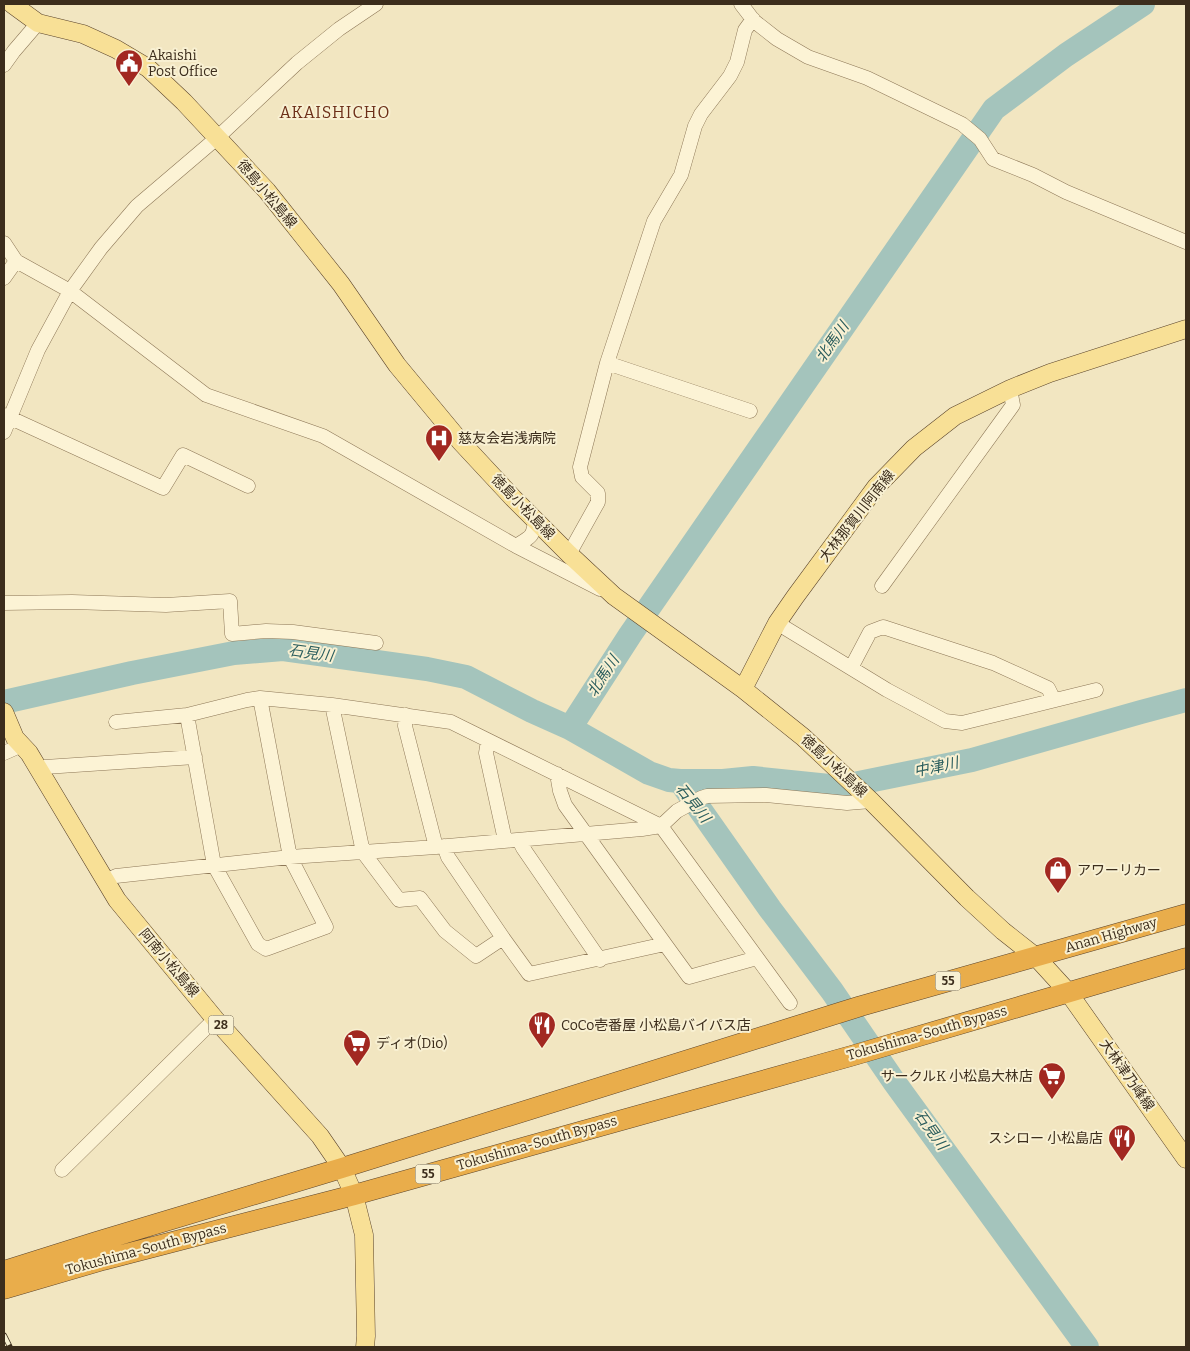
<svg xmlns="http://www.w3.org/2000/svg" width="1190" height="1351" viewBox="0 0 1190 1351" font-family="Bitter,'Noto Sans JP',serif">
<style>
.lines{fill:none;stroke-linecap:round;stroke-linejoin:round}
.river{stroke:#a4c4bc;stroke-width:24}
.minor-casing{stroke:#8d7757;stroke-width:15}
.major-casing{stroke:#5b442c;stroke-width:19}
.highway-casing{stroke:#5b442c;stroke-width:21}
.minor{stroke:#fcf3d5;stroke-width:14}
.major{stroke:#f8e096;stroke-width:18}
.highway{stroke:#e9ad4b;stroke-width:20}
.rail-casing{stroke:#3c2d1c;stroke-width:5.5}
.rail{stroke:#f8f0d2;stroke-width:4;stroke-dasharray:11;stroke-linecap:butt}
.labels{text-anchor:middle;dominant-baseline:central;stroke-width:4;stroke-linejoin:round;paint-order:stroke}
.shield{fill:#f8f0d2;stroke:#746853;stroke-width:1}
.shield-label{font-size:12px;font-weight:bold;fill:#3c2d1c}
.poi-label{font-size:14px;fill:#3c2d1c;stroke:#f8f0d2;text-anchor:start}
.street-label{font-size:14px;fill:#3c2d1c;stroke:#f8f0d2}
.water-label{font-size:15px;font-style:italic;fill:#2a5d5d;stroke:#f8f0d2}
.quarter-label{font-size:16px;letter-spacing:1px;fill:#6c2f18;stroke:#f8f0d2}
</style>
<rect width="100%" height="100%" fill="#f2e6c1"/>
<g class="lines">
<!-- river -->
<path class="river" d="M 4,702 L 132,673 L 234,653 L 283,649 L 427,669 L 466,677 L 532,711 L 570,728 L 649,773 L 669,780 L 680,781 L 723,781 L 753,778 L 839,787 L 972,760 L 1141,712 L 1186,700
M 570,728 L 630,635 L 994,109 L 1066,55 L 1143,4
M 680,781 L 770,909 L 832,991 L 895,1083 L 1087,1347"/>
<!-- minor casing -->
<g class="minor-casing">
<path id="minor" d="M 741,4 L 754,21 L 777,39 L 808,57 L 867,78 L 962,124 L 980,139 L 993,159 L 1033,175 L 1066,192 L 1186,242
M 4,65 L 14,51 L 38,23
M 4,243 L 16,261
M 4,278 L 16,261 L 70,291 L 206,395 L 323,436 L 516,546 L 600,589
M 607,363 L 750,411
M 4,415 L 163,488 L 183,455 L 248,486
M 4,432 L 38,350 L 70,291 L 101,248 L 137,206 L 218,137 L 297,63 L 339,29 L 376,4
M 516,546 C 530,537 533,538 535,521
M 569,554 L 598,502 L 598,493 L 582,477 L 580,467 L 607,363 L 654,221 L 681,175 L 695,126 L 701,114 L 730,76 L 737,62 L 745,30 L 753,19
M 882,586 L 1013,405 L 1010,389
M 4,603 L 72,602 L 166,605 L 230,601 L 232,634 L 266,631 L 293,632 L 376,643
M 777,623 L 887,690 L 945,721 L 962,723 L 1096,690
M 851,668 L 870,632 L 883,627 L 993,663 L 1048,688 L 1054,700
M 260,698 L 290,857 L 326,927 L 266,949 L 258,944 L 214,865 L 187,715 L 247,700 L 260,698 L 332,705 L 451,722 L 661,826 L 790,1003
M 332,705 L 363,852 L 399,900 L 420,898 L 445,931 L 476,956 L 503,938 L 448,857 L 444,846
M 406,715 L 405,726 L 436,847
M 116,722 L 187,715
M 488,741 L 486,753 L 505,840
M 4,753 L 22,745
M 39,770 L 45,767 L 195,757
M 519,840 L 523,848 L 600,960
M 105,881 L 116,876 L 290,857 L 436,847 L 642,829 L 661,826 L 677,811 L 701,798 L 707,796 L 766,795 L 847,803 L 871,801
M 503,938 L 529,974 L 665,944 L 565,805 L 560,791 L 557,774
M 665,944 L 689,977 L 757,958
M 62,1170 L 215,1019"/>
</g>
<!-- major casing -->
<g class="major-casing">
<path id="major" d="M 12,4 L 38,23 L 83,34 L 116,49 L 148,68 L 184,102 L 267,191 L 341,284 L 397,365 L 460,441 L 513,498 L 569,554 L 614,596 L 743,689 L 803,737 L 871,801 L 967,898 L 1003,931 L 1036,957 L 1068,992 L 1186,1159
M 743,689 L 777,623 L 795,597 L 876,487 L 914,448 L 955,416 L 1010,389 L 1050,373 L 1186,329
M 4,712 L 15,738 L 29,753 L 117,900 L 215,1019 L 320,1136 L 342,1168 L 354,1195 L 364,1235 L 366,1336 L 365,1347"/>
</g>
<!-- highway casing -->
<g class="highway-casing">
<path id="highway" d="M 4,1271 L 96,1242 L 342,1168 L 861,1006 L 1186,914
M 4,1289 L 103,1260 L 354,1195 L 851,1056 L 1186,958"/>
</g>
<!-- minor -->
<use href="#minor" class="minor"/>
<!-- major -->
<use href="#major" class="major"/>
<!-- highway -->
<use href="#highway" class="highway"/>
<!-- rail casing -->
<g class="rail-casing">
<path id="rail" d="M 4,1335 L 10,1347"/>
</g>
<!-- rail -->
<use href="#rail" class="rail"/>
</g>
<!-- icons -->
<defs>
<g id="civic-pin" transform="scale(1.4375)"><path d="M0 17L-7.5 6A9.5 9.5 0 1 1 7.5 6Z" fill="#a22821" stroke="#f8f0d2"/><path d="M-.6-6.5H3V-4.5H.6V-3L4-1V1h2V6H-6V1h2V-1L-.6-3ZM-1.2 2.5V6h2.4V2.5Z" fill="#fff"/></g>
<g id="hospital-pin" transform="scale(1.4375)"><path d="M0 17L-7.5 6A9.5 9.5 0 1 1 7.5 6Z" fill="#a22821" stroke="#f8f0d2"/><path d="M-5-5h3v3.5h4V-5h3V5h-3V1.5h-4V5h-3Z" fill="#fff"/></g>
<g id="shop-pin" transform="scale(1.4375)"><path d="M0 17L-7.5 6A9.5 9.5 0 1 1 7.5 6Z" fill="#a22821" stroke="#f8f0d2"/><path d="M-5-2.5h2.3a2.7 3.5 0 0 1 5.4 0H5L5.5 6h-11ZM-1.5-2.5h3a1.5 2.3 0 0 0-3 0Z" fill="#fff"/></g>
<g id="restaurant-pin" transform="scale(1.4375)"><path d="M0 17L-7.5 6A9.5 9.5 0 1 1 7.5 6Z" fill="#a22821" stroke="#f8f0d2"/><path d="M-5-6h1v4h1v-4h1v4h1v-4h1v5L-1.5 .5V6h-2V.5L-5-1ZM5-6V6H3V1.5H1.5Q1.5-4 5-6Z" fill="#fff"/></g>
<g id="supermarket-pin" transform="scale(1.4375)"><path d="M0 17L-7.5 6A9.5 9.5 0 1 1 7.5 6Z" fill="#a22821" stroke="#f8f0d2"/><path d="M-6-5.5h2.5l.6 2H6L4.5 2H-2.5L-4.4-4H-6ZM-1.5 3.2a1.3 1.3 0 1 0 .1 0ZM3 3.2a1.3 1.3 0 1 0 .1 0Z" fill="#fff"/></g>
</defs>
<g fill-rule="evenodd">
<use href="#civic-pin" x="129" y="63"/>
<use href="#hospital-pin" x="439" y="438"/>
<use href="#shop-pin" x="1058" y="870"/>
<use href="#restaurant-pin" x="542" y="1025"/>
<use href="#supermarket-pin" x="357" y="1043"/>
<use href="#supermarket-pin" x="1052" y="1076"/>
<use href="#restaurant-pin" x="1122" y="1138"/>
</g>
<g class="labels">
<!-- shield labels -->
<g class="shield">
<rect x="935.5" y="971.5" width="25" height="19" rx="4"/>
<rect x="208.5" y="1015.5" width="25" height="19" rx="4"/>
<rect x="415.5" y="1164.5" width="25" height="19" rx="4"/>
</g>
<g class="shield-label">
<text x="948" y="981">55</text>
<text x="221" y="1025">28</text>
<text x="428" y="1174">55</text>
</g>
<!-- poi labels -->
<g class="poi-label">
<text x="148" y="55">Akaishi<tspan x="148" dy="16">Post Office</tspan></text>
<text x="458" y="438">慈友会岩浅病院</text>
<text x="1077" y="870">アワーリカー</text>
<text x="561" y="1025">CoCo壱番屋 小松島バイパス店</text>
<text x="376" y="1043">ディオ(Dio)</text>
<text x="1033" y="1076" text-anchor="end">サークルK 小松島大林店</text>
<text x="1103" y="1138" text-anchor="end">スシロー 小松島店</text>
</g>
<!-- street labels -->
<g class="street-label">
<text transform="translate(267 194) rotate(50)">徳島小松島線</text>
<text transform="translate(523 507) rotate(46)">徳島小松島線</text>
<text transform="translate(857 516) rotate(-52)">大林那賀川阿南線</text>
<text transform="translate(834 766) rotate(43)">徳島小松島線</text>
<text transform="translate(1111 935) rotate(-16)">Anan Highway</text>
<text transform="translate(169 963) rotate(50)">阿南小松島線</text>
<text transform="translate(927 1033) rotate(-16)">Tokushima-South Bypass</text>
<text transform="translate(1127 1075) rotate(55)">大林津乃峰線</text>
<text transform="translate(537 1143) rotate(-16)">Tokushima-South Bypass</text>
<text transform="translate(146 1249) rotate(-15)">Tokushima-South Bypass</text>
</g>
<!-- water labels -->
<g class="water-label">
<text transform="translate(832 342) rotate(-55)">北馬川</text>
<text transform="translate(311 653) rotate(8)">石見川</text>
<text transform="translate(603 676) rotate(-57)">北馬川</text>
<text transform="translate(936 767) rotate(-12)">中津川</text>
<text transform="translate(693 803) rotate(51)">石見川</text>
<text transform="translate(931 1130) rotate(54)">石見川</text>
</g>
<!-- quarter labels -->
<g class="quarter-label">
<text x="335" y="112">AKAISHICHO</text>
</g>
</g>
<!-- border -->
<rect width="1190" height="1351" fill="none" stroke="#3c2d1c" stroke-width="10"/>
</svg>
